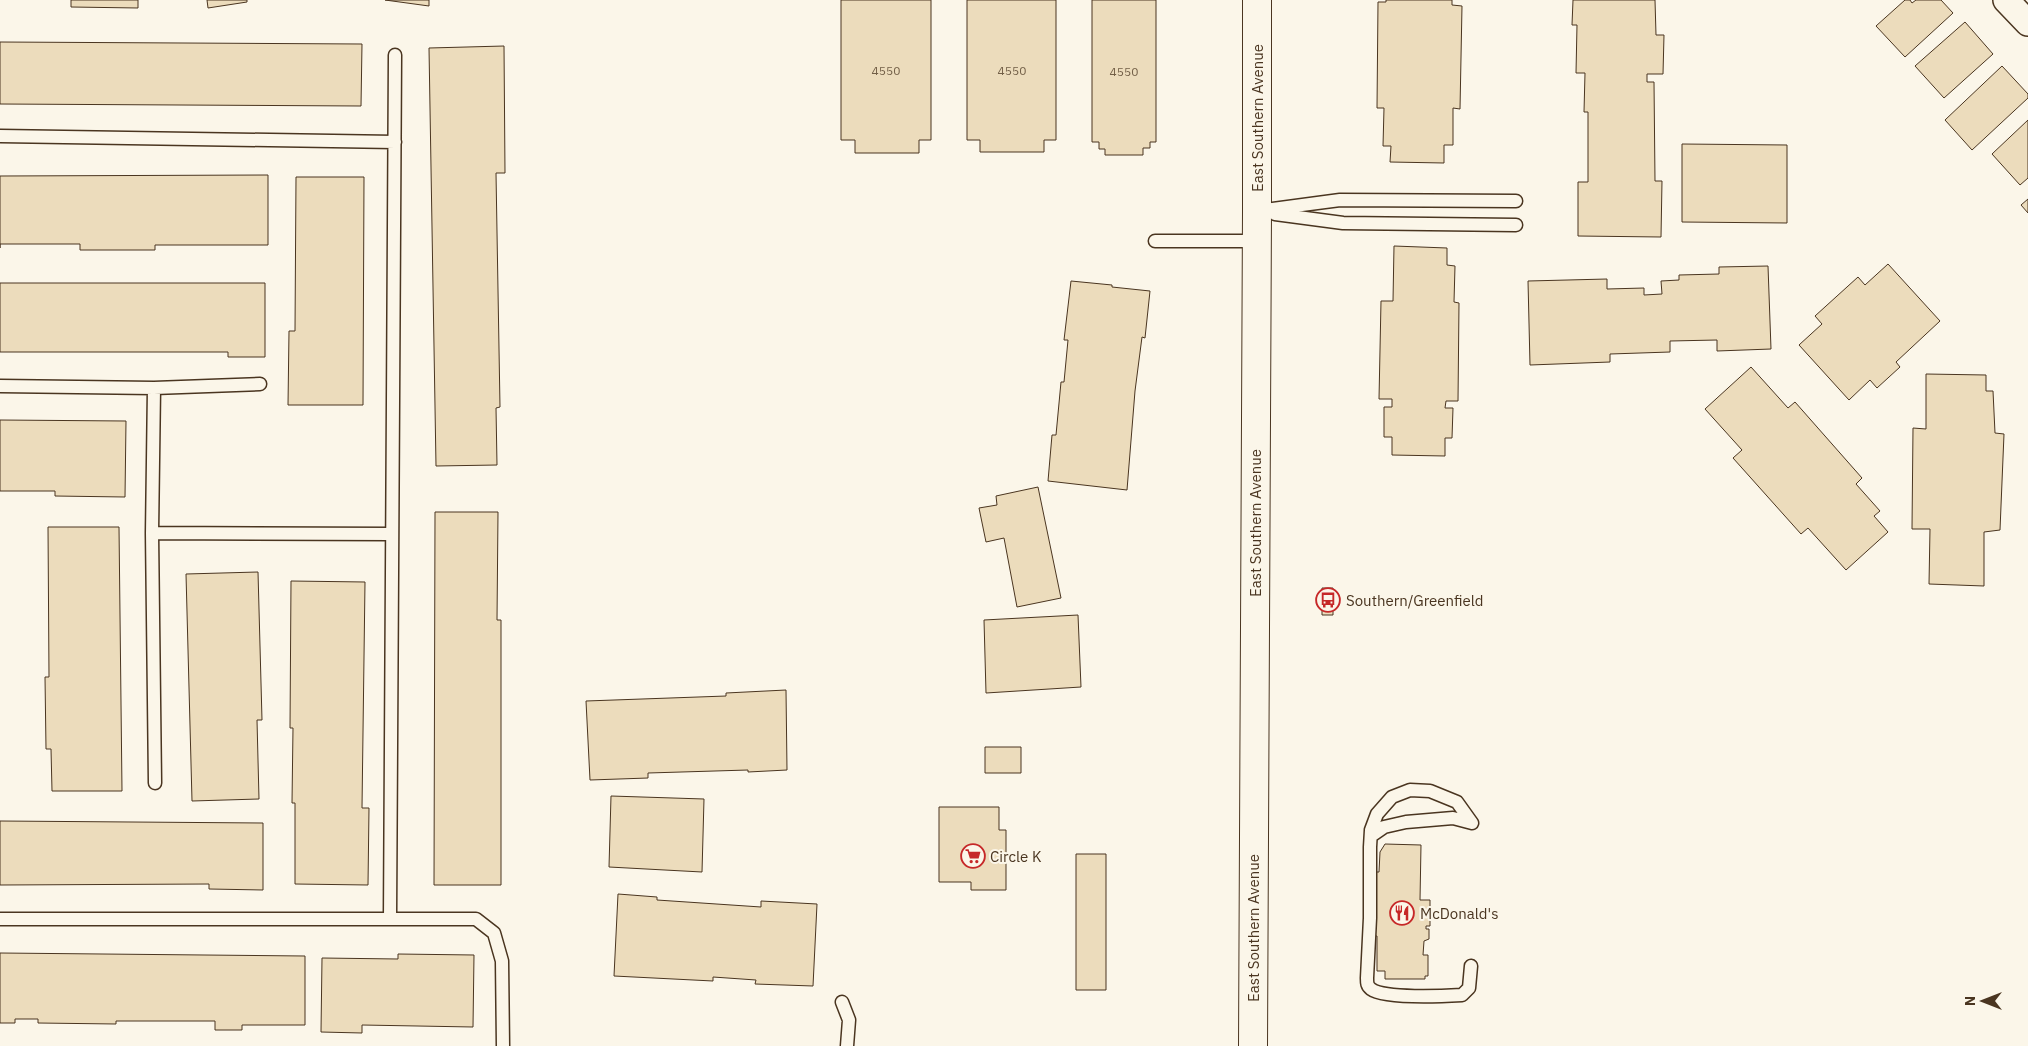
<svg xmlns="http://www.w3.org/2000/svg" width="2028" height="1046" viewBox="0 0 2028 1046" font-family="'IBM Plex Sans',sans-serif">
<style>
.building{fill:#ecdcbc;stroke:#4a3520}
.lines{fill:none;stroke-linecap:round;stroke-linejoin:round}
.lane-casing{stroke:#4a3520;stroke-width:15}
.street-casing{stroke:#4a3520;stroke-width:28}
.secondary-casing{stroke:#4a3520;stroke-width:30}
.lane{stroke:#fbf6e9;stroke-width:12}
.street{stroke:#fbf6e9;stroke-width:25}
.secondary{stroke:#fbf6e9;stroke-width:28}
.labels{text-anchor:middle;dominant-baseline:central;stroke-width:4;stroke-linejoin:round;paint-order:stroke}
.number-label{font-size:12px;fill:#725f47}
.street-label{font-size:15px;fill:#4a3520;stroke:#fbf6e9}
.poi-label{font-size:15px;fill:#4a3520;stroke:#fbf6e9;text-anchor:start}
</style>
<rect width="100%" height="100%" fill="#fbf6e9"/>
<!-- building -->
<path class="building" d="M 71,0 L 138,0 L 138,8 L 71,7 Z
M 207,0 L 247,0 L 247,2 L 208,8 Z
M 385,0 L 429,0 L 429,6 Z
M 841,0 L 931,0 L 931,140 L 919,140 L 919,153 L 855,153 L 855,140 L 841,140 Z
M 967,0 L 1056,0 L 1056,140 L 1044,140 L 1044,152 L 980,152 L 980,140 L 967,140 Z
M 1092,0 L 1156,0 L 1156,142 L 1150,142 L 1150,148 L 1143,148 L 1143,155 L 1105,155 L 1105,149 L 1099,149 L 1099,142 L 1092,142 Z
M 1386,0 L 1452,0 L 1452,5 L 1462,6 L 1460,109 L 1453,108 L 1453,145 L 1444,145 L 1444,163 L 1390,162 L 1391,146 L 1383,146 L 1384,108 L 1377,108 L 1378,2 L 1386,2 Z
M 1573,0 L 1655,0 L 1656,35 L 1664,35 L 1663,74 L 1647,74 L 1647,82 L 1654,82 L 1655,181 L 1662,181 L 1661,237 L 1578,236 L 1578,182 L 1588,182 L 1588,112 L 1584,112 L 1585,73 L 1576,73 L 1577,25 L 1572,25 Z
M 1905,0 L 1910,0 L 1912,3 L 1916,0 L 1941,0 L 1953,13 L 1905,57 L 1876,26 Z
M 1965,22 L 1993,54 L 1944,98 L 1915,66 Z
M 0,42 L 362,44 L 361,106 L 0,104 Z
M 504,46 L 505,173 L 496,173 L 500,407 L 496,408 L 497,465 L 436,466 L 429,48 Z
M 2002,66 L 2028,94 L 2028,98 L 1972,150 L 1945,120 Z
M 2028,120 L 2028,178 L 2020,185 L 1992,154 Z
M 1682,144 L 1787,145 L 1787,223 L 1682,222 Z
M 268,175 L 268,245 L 155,245 L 155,250 L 80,250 L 80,244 L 0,244 L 0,248 L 0,176 Z
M 296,177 L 364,177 L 363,405 L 288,405 L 289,331 L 295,331 Z
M 2028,199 L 2028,213 L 2021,205 Z
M 1394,246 L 1447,248 L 1447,265 L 1455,266 L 1454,302 L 1459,303 L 1458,401 L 1446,401 L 1445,408 L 1453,408 L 1452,438 L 1445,438 L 1445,456 L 1392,455 L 1392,437 L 1384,437 L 1384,407 L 1392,407 L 1392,399 L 1379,399 L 1381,301 L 1393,301 Z
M 1888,264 L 1940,321 L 1896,362 L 1900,367 L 1877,388 L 1870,380 L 1849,400 L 1799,345 L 1822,324 L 1815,316 L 1858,277 L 1865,285 Z
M 1768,266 L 1771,349 L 1717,351 L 1717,340 L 1670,341 L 1670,352 L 1610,354 L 1610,362 L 1530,365 L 1528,281 L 1607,279 L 1607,289 L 1644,288 L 1644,295 L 1662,294 L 1661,281 L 1679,280 L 1679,275 L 1719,274 L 1719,267 Z
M 1071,281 L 1112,285 L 1112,287 L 1150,291 L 1145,338 L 1142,337 L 1135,391 L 1127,490 L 1048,481 L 1052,435 L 1056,435 L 1061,382 L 1064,382 L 1068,340 L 1064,340 Z
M 0,283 L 265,283 L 265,357 L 228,357 L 228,352 L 0,352 Z
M 1751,367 L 1788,408 L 1795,402 L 1862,478 L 1856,484 L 1880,511 L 1874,516 L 1888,532 L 1846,570 L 1808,528 L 1801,534 L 1733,458 L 1742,450 L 1705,409 Z
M 1926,374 L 1986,375 L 1986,391 L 1993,391 L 1995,433 L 2004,434 L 2000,530 L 1984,532 L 1984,586 L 1929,584 L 1930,529 L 1912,529 L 1913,428 L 1926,429 Z
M 0,420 L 126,421 L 125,497 L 55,496 L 55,491 L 0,491 Z
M 1038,487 L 1061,598 L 1017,607 L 1004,538 L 986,542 L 979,508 L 997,505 L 996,496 Z
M 435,512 L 498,512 L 497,620 L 501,620 L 501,885 L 434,885 Z
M 48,527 L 119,527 L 122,791 L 52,791 L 51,749 L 46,749 L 45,677 L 49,677 Z
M 258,572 L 262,720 L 257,720 L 259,799 L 192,801 L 186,574 Z
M 291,581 L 365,582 L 362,808 L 369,808 L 368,885 L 295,884 L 295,803 L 292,803 L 293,728 L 290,728 Z
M 1322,588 L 1333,588 L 1333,615 L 1322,615 Z
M 1078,615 L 1081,687 L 986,693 L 984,620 Z
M 786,690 L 787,770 L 748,772 L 748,770 L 648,773 L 648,778 L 590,780 L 586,701 L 726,696 L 726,693 Z
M 985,747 L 1021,747 L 1021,773 L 985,773 Z
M 611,796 L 704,799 L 702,872 L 609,867 Z
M 939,807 L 999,807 L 999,830 L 1006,830 L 1006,890 L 971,890 L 971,882 L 939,882 Z
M 0,821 L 263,823 L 263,890 L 209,889 L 209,884 L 0,885 Z
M 1385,844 L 1421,845 L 1420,900 L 1430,900 L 1430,926 L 1426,926 L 1426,929 L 1429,929 L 1429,939 L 1424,941 L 1423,955 L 1428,955 L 1428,976 L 1425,976 L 1425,979 L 1385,979 L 1385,971 L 1377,971 L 1377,936 L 1373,936 L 1374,872 L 1379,872 L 1380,852 Z
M 1076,854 L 1106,854 L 1106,990 L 1076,990 Z
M 618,894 L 657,897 L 657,900 L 761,907 L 761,901 L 817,904 L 813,986 L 755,984 L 756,980 L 713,977 L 713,981 L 614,976 Z
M 0,953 L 305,956 L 305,1025 L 242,1025 L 242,1030 L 215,1030 L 215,1021 L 116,1021 L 116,1024 L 38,1023 L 38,1019 L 15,1019 L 15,1023 L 0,1023 Z
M 398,954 L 474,955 L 473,1027 L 362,1025 L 362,1033 L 321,1032 L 322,958 L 398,959 Z"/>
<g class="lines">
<!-- lane casing -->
<g class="lane-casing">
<path id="lane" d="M 0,136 L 395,142
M 1257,211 L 1340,200 L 1516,201
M 1275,214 L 1343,223 L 1516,225
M 1155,241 L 1257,241
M 0,386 L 154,388 L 260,384
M 154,388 L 152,533 L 155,783
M 152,533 L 392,534
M 1371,836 L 1384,827 L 1406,822 L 1453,818 L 1472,823
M 0,919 L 476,919 L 494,933 L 502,961 L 503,1046
M 390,919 L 395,55
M 1471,966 L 1469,988 L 1462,995 C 1444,996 1384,999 1371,989 C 1367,986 1367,983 1367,978 L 1370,918 L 1370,847 L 1371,830 L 1377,814 L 1392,797 L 1410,790 L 1430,791 L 1457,802 L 1472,823
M 842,1002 L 849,1020 L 847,1046"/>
</g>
<!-- street casing -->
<g class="street-casing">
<path id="street" d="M 2006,0 L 2028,23"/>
</g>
<!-- secondary casing -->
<g class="secondary-casing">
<path id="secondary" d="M 1253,1046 L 1257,211 L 1257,0"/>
</g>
<!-- lane -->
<use href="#lane" class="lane"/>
<!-- street -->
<use href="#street" class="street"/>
<!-- secondary -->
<use href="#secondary" class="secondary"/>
</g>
<!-- icons -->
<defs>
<g id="bus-ring" transform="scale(1.25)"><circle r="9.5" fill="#fbf6e9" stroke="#c62828" stroke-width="1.5"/><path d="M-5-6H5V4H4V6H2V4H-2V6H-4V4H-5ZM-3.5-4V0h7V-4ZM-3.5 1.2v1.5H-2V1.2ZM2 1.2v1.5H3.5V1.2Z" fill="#c62828"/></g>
<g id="supermarket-ring" transform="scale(1.25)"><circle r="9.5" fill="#fbf6e9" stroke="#c62828" stroke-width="1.5"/><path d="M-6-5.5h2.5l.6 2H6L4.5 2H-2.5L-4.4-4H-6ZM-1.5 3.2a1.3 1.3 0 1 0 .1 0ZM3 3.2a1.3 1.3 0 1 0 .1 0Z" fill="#c62828"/></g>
<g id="restaurant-ring" transform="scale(1.25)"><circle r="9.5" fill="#fbf6e9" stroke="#c62828" stroke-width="1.5"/><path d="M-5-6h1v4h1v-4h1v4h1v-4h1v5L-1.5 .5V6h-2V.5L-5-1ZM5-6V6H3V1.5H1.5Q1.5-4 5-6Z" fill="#c62828"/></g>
</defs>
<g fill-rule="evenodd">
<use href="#bus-ring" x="1328" y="600"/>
<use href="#supermarket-ring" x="973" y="856"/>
<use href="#restaurant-ring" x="1402" y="913"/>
</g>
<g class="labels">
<!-- number labels -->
<g class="number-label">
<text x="886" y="70">4550</text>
<text x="1012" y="70">4550</text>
<text x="1124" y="71">4550</text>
</g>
<!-- street labels -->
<g class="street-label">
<text transform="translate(1257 118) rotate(-90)">East Southern Avenue</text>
<text transform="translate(1255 523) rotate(-90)">East Southern Avenue</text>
<text transform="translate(1253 928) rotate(-90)">East Southern Avenue</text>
</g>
<!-- poi labels -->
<g class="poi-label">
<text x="1346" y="600">Southern/Greenfield</text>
<text x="990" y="856">Circle K</text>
<text x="1420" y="913">McDonald's</text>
</g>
</g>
<!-- north arrow -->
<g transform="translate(1983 1001) rotate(270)" stroke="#fbf6e9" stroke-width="4" paint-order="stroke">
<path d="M0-4L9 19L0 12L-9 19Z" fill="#4a3520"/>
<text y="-8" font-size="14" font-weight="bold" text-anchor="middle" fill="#4a3520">N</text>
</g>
</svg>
